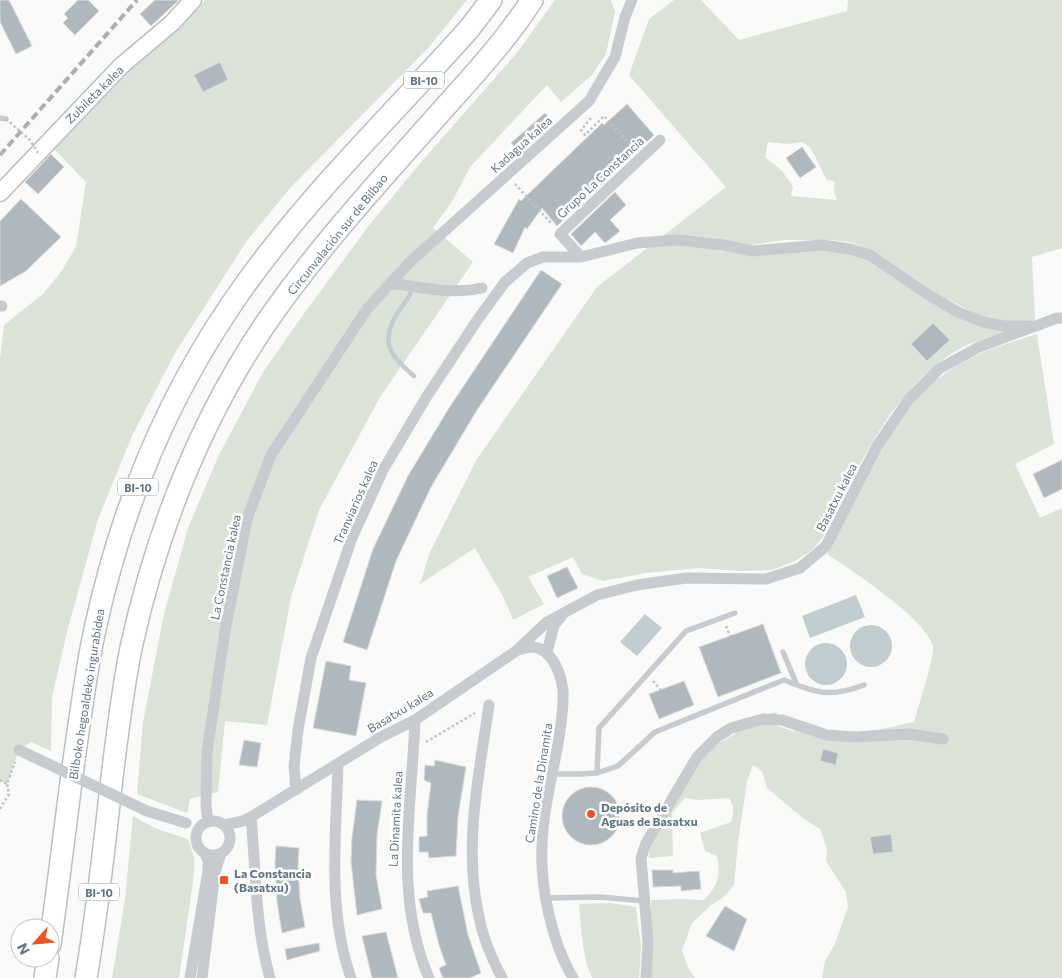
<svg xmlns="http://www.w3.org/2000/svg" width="1062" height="978" viewBox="0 0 1062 978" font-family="Commissioner,sans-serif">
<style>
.green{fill:#dbe2d7;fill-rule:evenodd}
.water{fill:#c1ccd1}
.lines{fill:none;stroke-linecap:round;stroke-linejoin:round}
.stream{stroke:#c1ccd1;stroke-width:4.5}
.building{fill:#afb8be;stroke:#dbdbd9}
.secondary-casing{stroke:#b9bfc3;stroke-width:19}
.highway-casing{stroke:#bbbfc2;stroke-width:24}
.path{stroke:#c0c3c5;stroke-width:2.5;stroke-dasharray:2.5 2.5;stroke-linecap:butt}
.lane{stroke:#c7cbcf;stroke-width:5.5}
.street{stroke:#c7cbcf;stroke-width:11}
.secondary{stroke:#fff;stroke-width:16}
.highway{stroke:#fff;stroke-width:21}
.rail{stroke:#a9afb5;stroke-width:4;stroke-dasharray:8 4;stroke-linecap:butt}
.path-bridge{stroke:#c0c3c5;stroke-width:2.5;stroke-dasharray:2.5 2.5;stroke-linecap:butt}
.street-bridge{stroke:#c7cbcf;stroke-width:11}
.poi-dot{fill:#ef5421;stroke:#fff;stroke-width:2}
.labels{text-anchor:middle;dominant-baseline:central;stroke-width:5;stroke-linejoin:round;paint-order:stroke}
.shield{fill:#fff;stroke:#919ea9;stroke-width:1}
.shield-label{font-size:11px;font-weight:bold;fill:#627584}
.street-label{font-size:12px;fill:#627584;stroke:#fff}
.poi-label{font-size:12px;font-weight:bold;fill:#627584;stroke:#fff;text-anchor:start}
</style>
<rect width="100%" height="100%" fill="#f9f9f7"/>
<!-- green -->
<path class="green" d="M 206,0 L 467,0 L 430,46 L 290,188 L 246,242 L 175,353 L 132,436 L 98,519 L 67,632 L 52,697 L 51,751 L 31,742 L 19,750 L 7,784 L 0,780 L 0,359 L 4,325 L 43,294 L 61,272 L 76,247 L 86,182 L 54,149 L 121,75 L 144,57 Z
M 555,0 L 611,0 L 615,12 L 606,54 L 592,75 L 561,102 L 547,85 L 470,167 L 453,200 L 433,228 L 473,262 L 380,397 L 319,510 L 291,597 L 267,725 L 225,721 L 218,792 L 190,799 L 187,813 L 137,794 L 143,722 L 164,614 L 188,528 L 218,457 L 263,372 L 303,315 L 370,224 L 422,161 L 516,54 Z
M 674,0 L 701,0 L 739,40 L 847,11 L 848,0 L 1062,0 L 1062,248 L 1032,257 L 1035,320 L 1014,322 L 990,320 L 976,314 L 938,294 L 877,253 L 850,242 L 830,240 L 784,240 L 752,245 L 755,255 L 825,249 L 865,257 L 918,291 L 1015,330 C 996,336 970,341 954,352 C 887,395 858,470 823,537 L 812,550 L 795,561 L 772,570 L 740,571 L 699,568 L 646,573 L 603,581 L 582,574 L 573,557 L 528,577 L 544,604 L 513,620 L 504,598 L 475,548 L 420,584 L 430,552 L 477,459 L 597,287 L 726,187 L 629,75 L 649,19 ZM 768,142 L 787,144 L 802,142 L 810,147 L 827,180 L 835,181 L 834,192 L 837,200 L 791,196 L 793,186 L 781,170 L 765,157 Z
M 1037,334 L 1054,444 L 1015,464 L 1040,518 L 1062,508 L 1062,978 L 822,978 L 825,961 L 835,944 L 848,907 L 846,892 L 826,861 L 827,849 L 820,829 L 804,819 L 767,788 L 762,771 L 753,765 L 747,781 L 738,842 L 734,885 L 725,896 L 710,906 L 692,923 L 682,950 L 688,968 L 695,978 L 651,978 L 651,900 L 681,899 L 704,900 C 718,885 721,877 717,856 L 705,851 L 700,833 L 731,822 C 734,813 734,806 729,798 L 697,800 L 685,798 L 672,813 L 673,856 L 649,858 L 650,843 L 697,763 C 708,750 720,741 735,734 L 734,722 L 745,718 L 778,712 L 769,723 L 795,732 L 791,717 C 807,723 824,730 840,732 C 866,734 890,727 914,722 C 917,711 935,655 933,647 C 928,620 851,570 827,554 C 854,501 878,442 918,397 C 932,380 954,367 973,357 C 993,347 1016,341 1037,334 Z
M 133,816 L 157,829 L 188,839 L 194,857 L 194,875 L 179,978 L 112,978 L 125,899 Z
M 610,903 L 636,907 L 641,947 L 639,978 L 592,978 C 582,956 581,928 579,904 Z"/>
<!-- water -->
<path class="water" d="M 856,595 L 865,617 L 810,638 L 802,616 Z
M 645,614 L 662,628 L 637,656 L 620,642 Z
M850 646a21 21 0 1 1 42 0a21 21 0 1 1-42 0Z
M805 664a21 21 0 1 1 42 0a21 21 0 1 1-42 0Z"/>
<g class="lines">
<!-- stream -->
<path class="stream" d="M 411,292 C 408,300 402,306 398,312 C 379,342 390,356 414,376"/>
</g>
<!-- building -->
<path class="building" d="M 0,0 L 9,0 L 32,46 L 16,54 L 0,22 Z
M 78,0 L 88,0 L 99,11 L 75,35 L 63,23 L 68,18 L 64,14 Z
M 155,0 L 179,0 L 151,26 L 140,14 Z
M 220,62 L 228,80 L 203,92 L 194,75 Z
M 627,104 L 654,135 L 557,226 L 542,208 L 527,229 L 525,227 L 513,253 L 494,244 L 519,199 L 521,201 L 602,123 L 604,125 Z
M 545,113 L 553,122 L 520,152 L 511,143 Z
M 802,147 L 816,167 L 800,178 L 786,158 Z
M 51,154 L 64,167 L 38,194 L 25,182 Z
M 615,192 L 626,205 L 610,220 L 620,231 L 605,243 L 595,232 L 581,246 L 571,234 Z
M 21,199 L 61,237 L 26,271 L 0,286 L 0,221 Z
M 541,270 L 562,284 L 477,410 L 431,487 L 396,561 L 367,650 L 343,642 L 373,549 L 408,476 L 449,408 Z
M 933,323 L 950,340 L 927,361 L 911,344 Z
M 1062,460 L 1062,489 L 1044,498 L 1033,474 Z
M 567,567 L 578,588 L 557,598 L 547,576 Z
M 763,624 L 781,673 L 718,697 L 699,647 Z
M 326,661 L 351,666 L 349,680 L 366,683 L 356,736 L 313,728 Z
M 684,681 L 694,705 L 659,719 L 649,694 Z
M 244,740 L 261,743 L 257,767 L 239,765 Z
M 823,749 L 838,753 L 836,765 L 820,761 Z
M 435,760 L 466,767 L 458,816 L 456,856 L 429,858 L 428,852 L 419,852 L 419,837 L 427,836 L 427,815 L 431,783 L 424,780 L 425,765 L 434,766 Z
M562 816a29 29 0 1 1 58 0a29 29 0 1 1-58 0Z
M 357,800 L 382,801 L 377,835 L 376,875 L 382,909 L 357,915 L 351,862 L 352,837 Z
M 891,834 L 893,852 L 873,854 L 870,837 Z
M 276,846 L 299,848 L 298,867 L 300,899 L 305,927 L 282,933 L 277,902 L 275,863 Z
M 652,870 L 673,870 L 673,873 L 699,871 L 701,889 L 681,891 L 681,886 L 653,887 Z
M 458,886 L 468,935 L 481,973 L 470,978 L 443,978 L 439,968 L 446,965 L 439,945 L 431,913 L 423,913 L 419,899 L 428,897 L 427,891 Z
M 725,906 L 747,919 L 734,951 L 706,936 Z
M 386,932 L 398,978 L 372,978 L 362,936 Z
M 319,943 L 320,951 L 287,960 L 285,949 Z"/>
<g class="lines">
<!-- secondary casing -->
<g class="secondary-casing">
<path id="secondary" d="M 0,193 L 121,66 L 172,23 L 193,0"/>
</g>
<!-- highway casing -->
<g class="highway-casing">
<path id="highway" d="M 50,944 C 61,867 69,789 81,712 C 85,684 89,656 95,629 C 120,514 165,402 231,305 C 299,204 389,119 469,29 L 491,0
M 45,978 L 48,958
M 86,978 C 98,909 105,838 113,769 C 118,728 123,688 131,648 C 156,534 199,423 264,326 C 315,251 377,184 437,116 C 470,79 505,42 532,0"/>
</g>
<!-- path -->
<path class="path" d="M 591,118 L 581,130 L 585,135 L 604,116 L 634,149
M 515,184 L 552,224
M 726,626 L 730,636
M 653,681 L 661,690
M 426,742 L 475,713
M 0,780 L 7,784 L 15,762
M 0,809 L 9,794 L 7,784"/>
<!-- lane -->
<path class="lane" d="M 0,118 L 6,119
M 783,652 L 797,685
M 597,773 L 599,728 L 686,631 L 735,613
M 553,774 L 580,774 L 597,773 L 618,766 L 655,732 L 784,680 C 816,693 830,698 864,685
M 546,898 L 600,897 L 644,901"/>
<!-- street -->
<path class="street" d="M 581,257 L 560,234 L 660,140
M 390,283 C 420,287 451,295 482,288
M 0,306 L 2,306
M 518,650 C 522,649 528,647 532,647 C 552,648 561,674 563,690 C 564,708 561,726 558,744 C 552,777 543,811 542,846 C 540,887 552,943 573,978
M 547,652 L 554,625 L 561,617
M 489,705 C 479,775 463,847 479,917 C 483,938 492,959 502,978
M 415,720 C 412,806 393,895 429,978
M 338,764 C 336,835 327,910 351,978
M 296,790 L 294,766 L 298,730 L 311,658 L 352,538 L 383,470 L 427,396 L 478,319 L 505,282 L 527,263 L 543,257 L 581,257 L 637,243 L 677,240 L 724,245 L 752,251 L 822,245 L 850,249 L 870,255 L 929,295 L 958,312 L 983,322 L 1004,326 L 1036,326
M 251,817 C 256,870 255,926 270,978
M196 838a17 17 0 1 1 34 0a17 17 0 1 1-34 0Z
M 208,822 L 206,806 L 207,752 L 225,631 L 247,519 L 271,455 L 367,309 L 410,262 L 589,101 L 615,57 L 625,17 L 632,0
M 224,825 L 243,821 L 251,817 L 381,737 L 415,720 L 516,651 L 547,622 L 597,595 L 637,585 L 686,578 L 766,579 L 800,568 L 826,546 L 877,446 L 909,399 L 939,369 L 979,347 L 1057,318 L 1062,318
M 190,978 L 208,871 L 208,861 L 205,853
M 202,978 L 215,872 L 221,853
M 646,978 L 648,942 L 641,858 L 646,843 L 697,757 L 717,737 L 731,728 L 763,719 L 782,720 L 827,735 L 853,737 L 909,734 L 943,739"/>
<!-- secondary -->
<use href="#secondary" class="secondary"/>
<!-- highway -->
<use href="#highway" class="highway"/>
<!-- rail -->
<path class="rail" d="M 0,155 L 137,0"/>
<!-- path-bridge -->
<path class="path-bridge" d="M 6,119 L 30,140 L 38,153"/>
<!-- street-bridge -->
<path class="street-bridge" d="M 19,750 L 147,811 L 186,823"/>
</g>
<!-- markers -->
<g class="poi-dot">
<circle cx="591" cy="814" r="5"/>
<rect x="219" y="875" width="10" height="10" rx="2.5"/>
</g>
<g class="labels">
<!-- shield labels -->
<g class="shield">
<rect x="404" y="71.5" width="40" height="17" rx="4"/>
<rect x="118" y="478.5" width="40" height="17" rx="4"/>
<rect x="79" y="883.5" width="40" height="17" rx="4"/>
</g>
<g class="shield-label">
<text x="424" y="80">BI-10</text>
<text x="138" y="487">BI-10</text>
<text x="99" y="892">BI-10</text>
</g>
<!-- street labels -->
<g class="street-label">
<text transform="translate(94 94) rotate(-45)">Zubileta kalea</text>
<text transform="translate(521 144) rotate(-42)">Kadagua kalea</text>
<text transform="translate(600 177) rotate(-43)">Grupo La Constancia</text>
<text transform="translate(337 234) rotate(-51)">Circunvalación sur de Bilbao</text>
<text transform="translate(836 497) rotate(-63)">Basatxu kalea</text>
<text transform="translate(355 502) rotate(-66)">Tranviarios kalea</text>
<text transform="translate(225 567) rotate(-78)">La Constancia kalea</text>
<text transform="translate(86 694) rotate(-81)">Bilboko hegoaldeko ingurabidea</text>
<text transform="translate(400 710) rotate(-31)">Basatxu kalea</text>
<text transform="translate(538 783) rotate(-81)">Camino de la Dinamita</text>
<text transform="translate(395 819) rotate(-87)">La Dinamita kalea</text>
</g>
<!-- poi labels -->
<g class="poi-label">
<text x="601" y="807">Depósito de<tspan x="601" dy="14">Aguas de Basatxu</tspan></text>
<text x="234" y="873">La Constancia<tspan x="234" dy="14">(Basatxu)</tspan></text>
</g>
</g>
<!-- north arrow -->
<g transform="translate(35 943) rotate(243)"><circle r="24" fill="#ffffff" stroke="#c0c8ce"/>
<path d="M0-4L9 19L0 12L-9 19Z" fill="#ef5421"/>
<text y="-8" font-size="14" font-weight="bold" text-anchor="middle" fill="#627584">N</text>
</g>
</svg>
